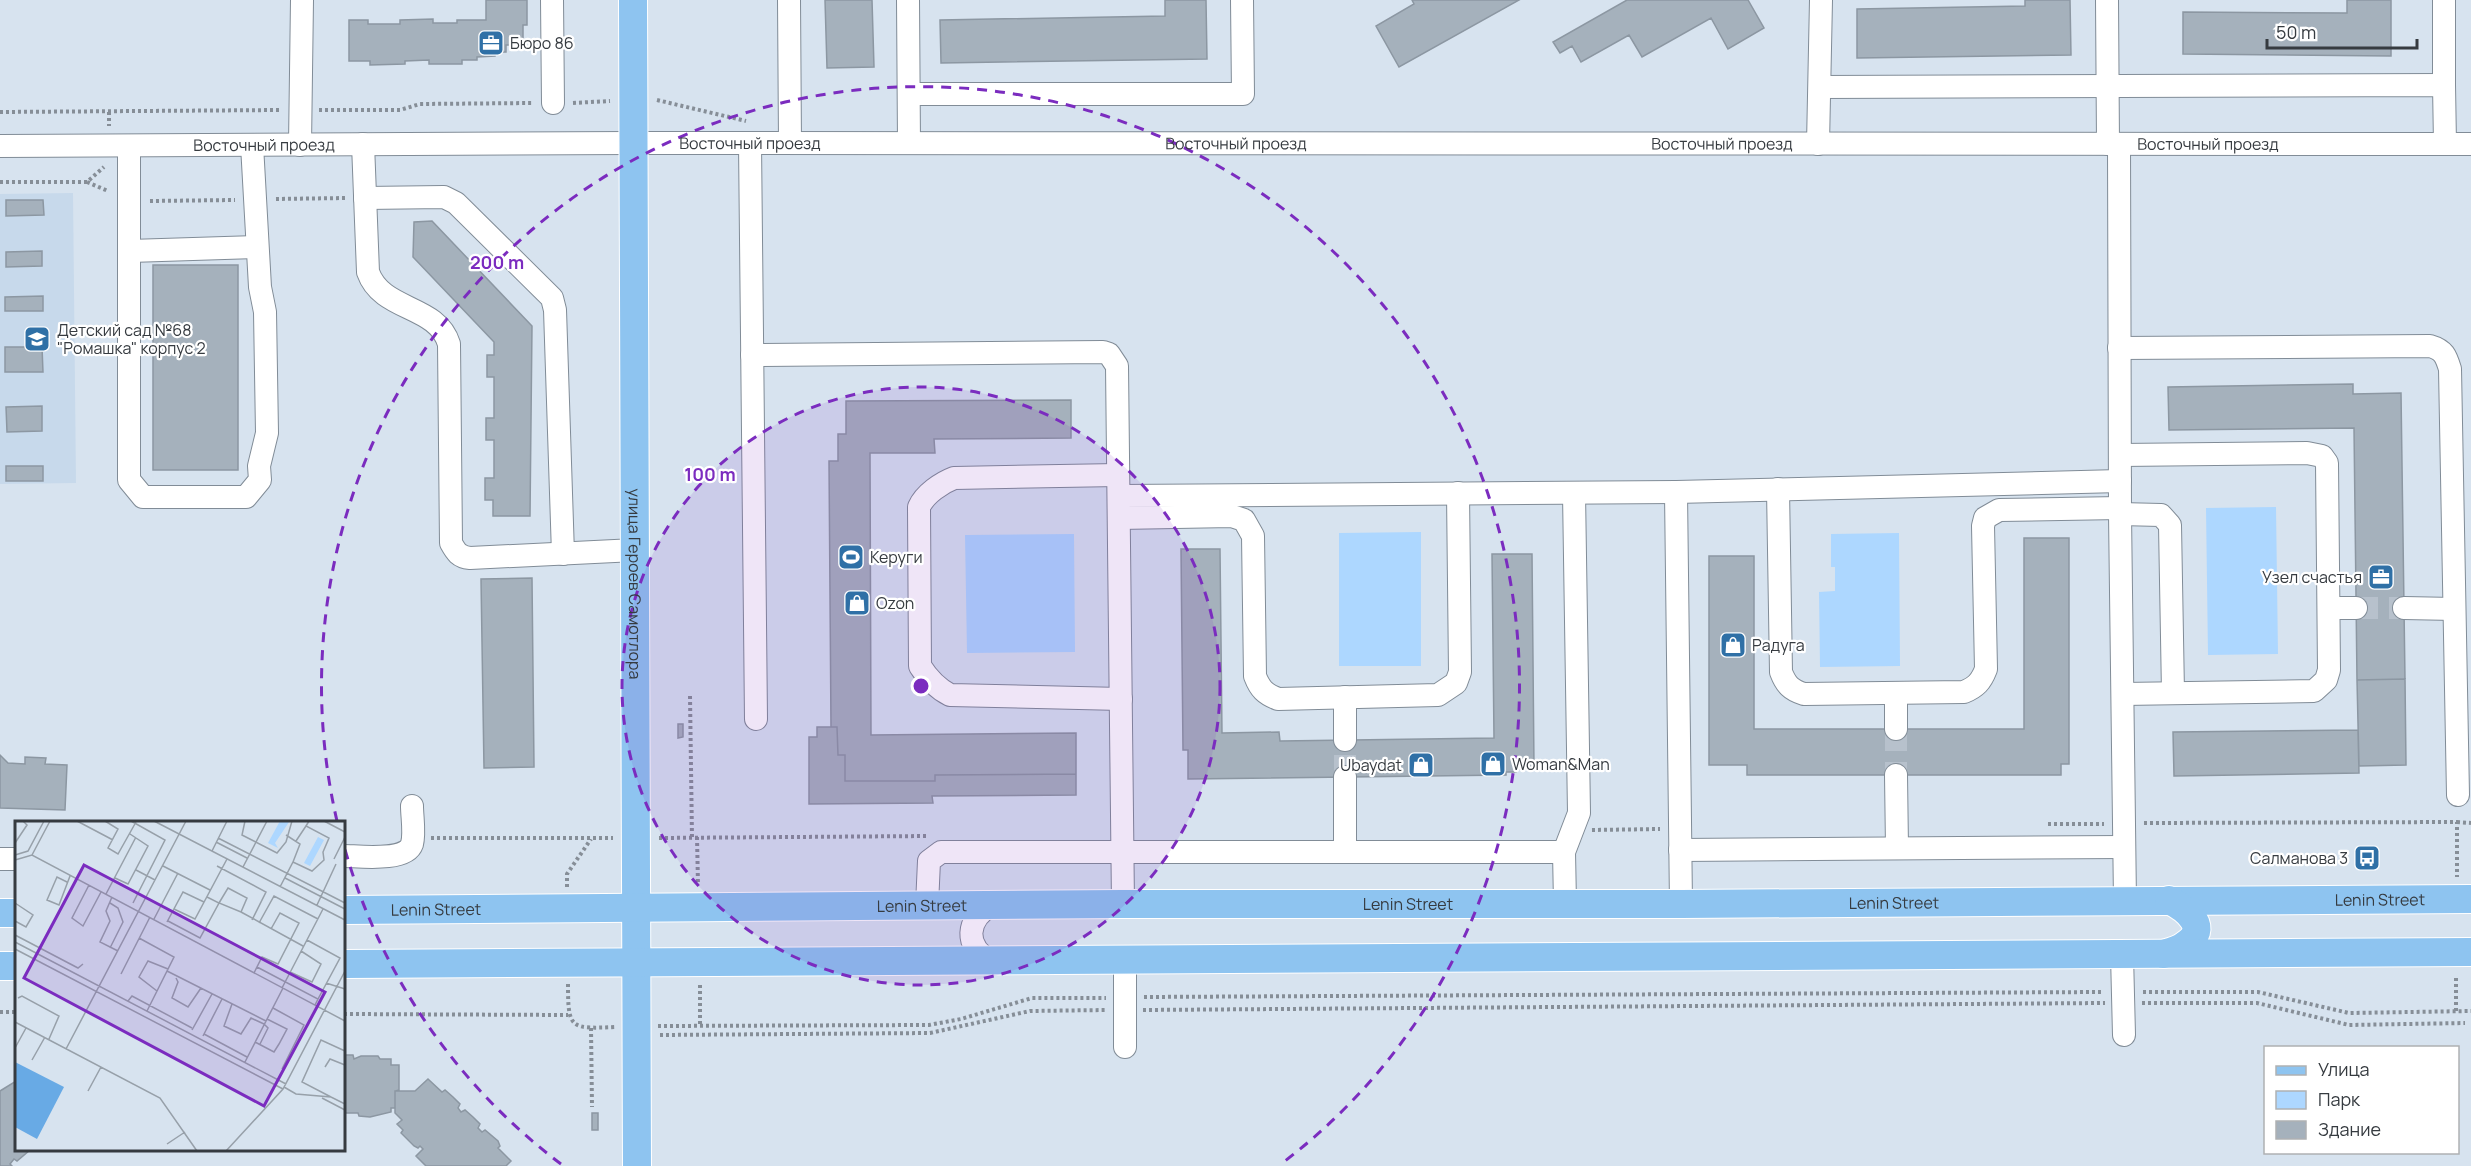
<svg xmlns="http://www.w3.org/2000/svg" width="2471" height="1166" viewBox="0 0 2471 1166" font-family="Manrope,sans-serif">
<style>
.built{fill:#c7d9eb}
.green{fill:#add7ff}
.building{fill:#a5b1bc;stroke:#8c97a2;stroke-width:1.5}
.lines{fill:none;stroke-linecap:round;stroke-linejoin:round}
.minor-tunnel{stroke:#b7c1cc;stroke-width:22;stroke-dasharray:22 11;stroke-linecap:butt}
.minor-casing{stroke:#818c97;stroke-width:24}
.major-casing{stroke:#fff;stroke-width:30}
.path{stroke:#868e97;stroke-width:4;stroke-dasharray:3 3;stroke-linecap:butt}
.minor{stroke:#fff;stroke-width:22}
.major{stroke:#8ec4f0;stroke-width:28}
.ring{fill:none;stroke:#7b2cbf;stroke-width:3;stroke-dasharray:10 8}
.labels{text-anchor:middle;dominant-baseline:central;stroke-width:4.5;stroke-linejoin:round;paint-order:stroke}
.poi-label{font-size:16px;fill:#363b40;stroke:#fff;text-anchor:start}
.street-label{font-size:16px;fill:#363b40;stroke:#fff}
.inset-road{fill:none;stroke:#97a0a9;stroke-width:1.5}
.view{fill:#7b2cbf;fill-opacity:0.15;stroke:#7b2cbf;stroke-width:3}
.inset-edge{fill:none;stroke:#363b40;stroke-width:3}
.centre{fill:#7b2cbf;stroke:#fff;stroke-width:3}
.ring-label{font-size:18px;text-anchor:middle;font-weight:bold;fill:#7b2cbf;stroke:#fff;stroke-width:4.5;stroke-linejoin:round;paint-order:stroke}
</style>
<rect width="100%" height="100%" fill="#d7e3ef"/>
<!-- built -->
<path class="built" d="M 73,193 L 76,483 L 0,484 L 0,194 Z"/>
<!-- green -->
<path class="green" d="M 2276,507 L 2278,654 L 2208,655 L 2206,508 Z
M 1421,532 L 1421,666 L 1339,666 L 1339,533 Z
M 1899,533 L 1900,666 L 1820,667 L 1819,592 L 1835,591 L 1835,567 L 1831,567 L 1831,534 Z
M 1074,534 L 1075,652 L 967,653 L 965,535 Z"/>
<!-- building -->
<path class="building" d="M 486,0 L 527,0 L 527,25 L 523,25 L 523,45 L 506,45 L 506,52 L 495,52 L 495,56 L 477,57 L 477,60 L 462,60 L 462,64 L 429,64 L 429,60 L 405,61 L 405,64 L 370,65 L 370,61 L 349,61 L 349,20 L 368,20 L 368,24 L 400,24 L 400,20 L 433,19 L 433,23 L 457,23 L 457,20 L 486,20 Z
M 825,0 L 872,0 L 874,67 L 827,68 Z
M 1165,0 L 1206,0 L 1207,59 L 941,63 L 940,20 L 1165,16 Z
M 1412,0 L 1519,0 L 1399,67 L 1376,26 L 1414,4 Z
M 1627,0 L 1748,0 L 1764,28 L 1728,49 L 1711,18 L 1642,57 L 1629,35 L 1581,62 L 1572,46 L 1560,53 L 1553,42 Z
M 2025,0 L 2070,0 L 2071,55 L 1857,58 L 1857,9 L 2025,6 Z
M 2347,0 L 2391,0 L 2391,56 L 2183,54 L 2183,12 L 2347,13 Z
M 6,200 L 43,200 L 44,215 L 6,216 Z
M 432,221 L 532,326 L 530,516 L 493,516 L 493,500 L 485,500 L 485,478 L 494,478 L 494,440 L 486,440 L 486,418 L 494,418 L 494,377 L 487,377 L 487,355 L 494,355 L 494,342 L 413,257 L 414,222 Z
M 42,251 L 42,266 L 6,267 L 6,252 Z
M 153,265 L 238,265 L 238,470 L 153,470 Z
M 43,296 L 43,311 L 5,311 L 5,297 Z
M 5,347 L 42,347 L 43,372 L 5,372 Z
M 2353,384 L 2353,394 L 2401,393 L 2405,679 L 2357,680 L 2354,428 L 2169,430 L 2168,387 Z
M 1071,400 L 1071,438 L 934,439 L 935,453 L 870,453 L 871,735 L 1076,733 L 1076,774 L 935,775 L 935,781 L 845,781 L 845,755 L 838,755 L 837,727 L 831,727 L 829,461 L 838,461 L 838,434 L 846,434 L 846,401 Z
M 42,406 L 42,431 L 7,432 L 6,407 Z
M 6,466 L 43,466 L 43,481 L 6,481 Z
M 2024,538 L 2069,538 L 2069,764 L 2061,764 L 2061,775 L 1747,775 L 1747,765 L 1709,765 L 1709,556 L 1754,556 L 1754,729 L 2024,729 Z
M 1181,549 L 1220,549 L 1222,733 L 1279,732 L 1280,741 L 1494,738 L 1492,554 L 1532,554 L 1534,767 L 1516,767 L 1516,772 L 1506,772 L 1506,775 L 1188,779 L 1188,750 L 1183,750 Z
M 532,578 L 534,767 L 484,768 L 481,579 Z
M 2405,679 L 2406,765 L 2359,766 L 2357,680 Z
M 678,724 L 683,724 L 683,737 L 678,738 Z
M 817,727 L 837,727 L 838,755 L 845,755 L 845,781 L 935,781 L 935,775 L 1076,774 L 1076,795 L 932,796 L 933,803 L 809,804 L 809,737 L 817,737 Z
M 2358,730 L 2359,773 L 2174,776 L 2173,732 Z
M 0,755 L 8,763 L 25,764 L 25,757 L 46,758 L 45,764 L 67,765 L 65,810 L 0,808 Z
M 344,1055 L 353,1055 L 354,1059 L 361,1056 L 378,1056 L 380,1059 L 391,1059 L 391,1065 L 399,1065 L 399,1090 L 395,1091 L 395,1108 L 391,1108 L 391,1112 L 370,1117 L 359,1116 L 358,1113 L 344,1113 Z
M 428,1079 L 442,1092 L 445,1090 L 453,1097 L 460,1104 L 458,1108 L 461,1112 L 465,1110 L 473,1117 L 480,1124 L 478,1128 L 482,1132 L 485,1130 L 498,1141 L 500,1146 L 498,1148 L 511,1161 L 506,1166 L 426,1166 L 416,1156 L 423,1149 L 420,1146 L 418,1148 L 414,1146 L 401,1133 L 403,1130 L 397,1124 L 402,1120 L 395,1113 L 395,1091 L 415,1091 Z
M 16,1081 L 16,1150 L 30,1150 L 17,1161 L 14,1159 L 10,1164 L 12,1166 L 0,1166 L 0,1091 Z
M 592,1113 L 598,1113 L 598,1130 L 592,1130 Z"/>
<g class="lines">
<!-- minor-tunnel -->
<path class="minor-tunnel" d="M 2356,608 L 2404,608
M 1896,729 L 1896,775
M 1345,777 L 1345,740"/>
<!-- minor casing -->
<g class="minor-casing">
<g id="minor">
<path d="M 552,0 L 553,103"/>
<path d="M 789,0 L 790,143"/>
<path d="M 908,0 L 909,143"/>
<path d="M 2107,0 L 2108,144"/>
<path d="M 2444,85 L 2444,0"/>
<path d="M 1820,87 L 2444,85 L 2445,144"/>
<path d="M 909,94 L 1243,94 L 1242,0"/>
<path d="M 750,143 L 756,719"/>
<path d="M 363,144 L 368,272 C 382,312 437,304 449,344 L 451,543 C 456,552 459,557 470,558 L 635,550"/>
<path d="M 1818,144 L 1821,0"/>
<path d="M 2119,144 L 2120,514 L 2125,901"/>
<path d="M 300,145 L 302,0"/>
<path id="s1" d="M 0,146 L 633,143 L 2471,144"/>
<path d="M 129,146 L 129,480 L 143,497 L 246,497 L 260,480 L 259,466 L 267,433 L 265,312 L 260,287 L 252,145"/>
<path d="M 365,198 L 444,197 L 456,203 L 552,298 L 555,310 L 563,554"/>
<path d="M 130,251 L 257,247"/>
<path d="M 2119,348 L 2430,346 C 2444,350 2446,356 2450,369 L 2458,795"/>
<path d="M 752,355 L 1103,352 L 1109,354 L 1117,366 L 1123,904"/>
<path d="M 2120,455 L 2307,453 L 2322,456 L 2327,463 L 2329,670 L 2326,680 L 2314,691 L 2123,694"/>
<path d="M 1118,475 L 954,478 C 941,483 925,494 919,507 L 920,666 C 927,677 938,689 950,695 L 1121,699"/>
<path d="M 1778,489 L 1781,672 C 1786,685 1791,690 1804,694 L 1964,692 C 1976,687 1981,682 1986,669 L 1983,526 L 1985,518 L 1999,510 L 2120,508"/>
<path d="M 1676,492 L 1681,904"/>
<path d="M 1119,496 L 1676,492 L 2120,481"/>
<path d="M 2120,514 L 2161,515 L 2170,525 L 2173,693"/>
<path d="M 1119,518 L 1232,516 L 1244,520 L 1253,536 L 1255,676 C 1260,689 1265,694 1278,699 L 1438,695 L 1456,683 L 1460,672 L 1458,493"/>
<path d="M 2329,608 L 2356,608"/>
<path d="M 2404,608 L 2454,609"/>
<path d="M 1896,693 L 1896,729"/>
<path d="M 1345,740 L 1345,697"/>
<path d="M 1896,775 L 1897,848"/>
<path d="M 1680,850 L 2124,847"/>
<path d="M 1345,852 L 1345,777"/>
<path d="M 344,856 C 358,856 406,862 412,844 C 415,833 412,817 412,806"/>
<path d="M 0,859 L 16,859"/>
<path d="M 1565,903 L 1564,852 L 1579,813 L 1574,493"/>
<path d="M 927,905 L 929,861 L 941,852 L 1564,852"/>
<path d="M 2122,955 L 2124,1035"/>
<path d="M 1125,960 L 1125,1047"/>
<path d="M 990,961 C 964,946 966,920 991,905"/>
</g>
</g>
<!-- major casing -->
<g class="major-casing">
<g id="major">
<path id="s2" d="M 633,0 L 637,1166"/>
<path id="s3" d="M 344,910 L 1123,904 L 1681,904 L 2471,899"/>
<path d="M 0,913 L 16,913"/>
<path d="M 2163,954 C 2170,952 2179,950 2185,945 C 2211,928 2187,909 2169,900"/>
<path d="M 344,964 L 2471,952"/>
<path d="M 0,966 L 16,966"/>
</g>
</g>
<!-- path -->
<path class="path" d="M 657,100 L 746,121
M 573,103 L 610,101
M 319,110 L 400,110 L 420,104 L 533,103
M 0,112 L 281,110
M 109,112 L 109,126
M 0,182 L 87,182 L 104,167
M 87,182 L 108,191
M 276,199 L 346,198
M 150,201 L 235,200
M 690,696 L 692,838
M 2457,822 L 2471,823
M 2144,823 L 2457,822 L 2457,877
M 2048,824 L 2104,824
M 1592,830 L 1660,829
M 697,837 L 698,885
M 431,838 L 613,838
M 659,838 L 928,836
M 567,887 L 567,874 L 591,839
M 568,984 C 568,1029 570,1029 615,1027
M 700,985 L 700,1025
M 2143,992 L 2258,992 L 2349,1013 L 2471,1011
M 1144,997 L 2102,992
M 2142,1003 L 2257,1003 L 2349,1025 L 2465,1023
M 1143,1010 L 2105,1003
M 2456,1011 L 2456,975
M 0,1012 L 16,1012
M 344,1014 L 568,1015
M 658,1026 L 929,1025 L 961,1019 L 1032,998 L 1106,998
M 591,1028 L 592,1107
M 660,1035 L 930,1033 L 1030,1011 L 1106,1010"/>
<!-- minor -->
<use href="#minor" class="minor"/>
<!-- major -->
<use href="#major" class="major"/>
</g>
<!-- distance rings -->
<circle cx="921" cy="686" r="299" fill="#7b2cbf" fill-opacity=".12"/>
<g class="ring">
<circle cx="921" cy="686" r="299"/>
<path d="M561 1164A599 599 0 0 1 344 846M337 821A599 599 0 1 1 1281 1164"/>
</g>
<!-- icons -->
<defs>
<g id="office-square" transform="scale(1.35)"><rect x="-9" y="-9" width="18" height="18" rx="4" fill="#2f70a6" stroke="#fff"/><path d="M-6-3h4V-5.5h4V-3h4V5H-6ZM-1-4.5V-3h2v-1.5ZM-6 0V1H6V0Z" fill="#fff"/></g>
<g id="school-square" transform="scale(1.35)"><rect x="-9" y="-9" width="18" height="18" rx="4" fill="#2f70a6" stroke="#fff"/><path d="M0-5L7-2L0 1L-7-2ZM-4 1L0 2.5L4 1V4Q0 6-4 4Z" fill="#fff"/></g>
<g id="stadium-square" transform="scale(1.35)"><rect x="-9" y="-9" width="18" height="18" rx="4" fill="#2f70a6" stroke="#fff"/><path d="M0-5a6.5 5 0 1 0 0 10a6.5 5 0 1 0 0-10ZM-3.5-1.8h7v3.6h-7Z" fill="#fff"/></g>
<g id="shop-square" transform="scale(1.35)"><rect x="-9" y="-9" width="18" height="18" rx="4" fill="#2f70a6" stroke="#fff"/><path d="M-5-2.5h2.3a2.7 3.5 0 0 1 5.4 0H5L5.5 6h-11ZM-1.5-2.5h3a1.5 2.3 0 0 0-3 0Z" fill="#fff"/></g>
<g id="bus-square" transform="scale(1.35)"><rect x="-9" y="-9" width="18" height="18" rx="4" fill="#2f70a6" stroke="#fff"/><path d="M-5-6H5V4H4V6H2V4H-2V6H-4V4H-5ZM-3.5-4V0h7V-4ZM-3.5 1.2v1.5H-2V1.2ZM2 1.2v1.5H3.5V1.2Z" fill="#fff"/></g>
</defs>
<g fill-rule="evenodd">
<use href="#office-square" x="491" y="43"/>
<use href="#school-square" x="37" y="339"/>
<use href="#stadium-square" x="851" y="557"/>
<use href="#office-square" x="2381" y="577"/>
<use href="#shop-square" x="857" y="603"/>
<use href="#shop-square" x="1733" y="645"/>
<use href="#shop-square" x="1493" y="764"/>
<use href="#shop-square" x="1421" y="765"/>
<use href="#bus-square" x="2367" y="858"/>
</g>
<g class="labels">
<!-- poi labels -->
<g class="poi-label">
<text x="510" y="43">Бюро 86</text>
<text x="57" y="330">Детский сад №68<tspan x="57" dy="18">"Ромашка" корпус 2</tspan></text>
<text x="870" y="557">Керуги</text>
<text x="2362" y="577" text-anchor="end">Узел счастья</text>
<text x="876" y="603">Ozon</text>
<text x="1752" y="645">Радуга</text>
<text x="1512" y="764">Woman&amp;Man</text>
<text x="1402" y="765" text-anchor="end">Ubaydat</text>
<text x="2348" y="858" text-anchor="end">Салманова 3</text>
</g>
<!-- street labels -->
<g class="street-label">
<text stroke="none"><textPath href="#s1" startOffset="750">Восточный проезд</textPath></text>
<text stroke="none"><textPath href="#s1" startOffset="1236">Восточный проезд</textPath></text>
<text stroke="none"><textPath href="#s1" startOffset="1722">Восточный проезд</textPath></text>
<text stroke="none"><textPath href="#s1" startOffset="2208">Восточный проезд</textPath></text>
<text stroke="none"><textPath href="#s1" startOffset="264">Восточный проезд</textPath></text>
<text stroke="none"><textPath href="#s2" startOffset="584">улица Героев Самотлора</textPath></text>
<text stroke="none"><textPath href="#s3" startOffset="2036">Lenin Street</textPath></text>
<text stroke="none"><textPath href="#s3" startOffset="1550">Lenin Street</textPath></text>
<text stroke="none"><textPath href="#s3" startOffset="1064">Lenin Street</textPath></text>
<text stroke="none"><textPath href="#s3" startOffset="578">Lenin Street</textPath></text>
<text stroke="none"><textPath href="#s3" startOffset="92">Lenin Street</textPath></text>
</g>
</g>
<!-- overview -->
<g transform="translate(15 821)">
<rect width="330" height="330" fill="#d7e3ef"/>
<path d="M 265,0 L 274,1 L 260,22 L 263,27 L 253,22 ZM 303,16 L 309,19 L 295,45 L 289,42 Z" fill="#add7ff"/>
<path d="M 0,241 L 49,266 L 22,318 L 0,306 Z" fill="#68aae5"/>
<path class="inset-road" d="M 62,0 L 98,19M 90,0 L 103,8 L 93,27 L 103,33 L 121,1M 116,0 L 150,19 L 118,82M 139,0 L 330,99M 230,0 L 227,14 L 262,32 L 271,21 L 277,0M 309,0 L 330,11M 271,14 L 285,23 L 278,41M 203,17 L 330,82M 281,20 L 291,5M 201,21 L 232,37M 0,22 L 12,4 L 8,0M 197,30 L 212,0M 0,34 L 13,30 L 29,0M 17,34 L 35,0M 319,38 L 330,16M 0,39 L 17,34 L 330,200M 148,45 L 195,69M 202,45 L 251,71 L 237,99M 228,46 L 252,0M 121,49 L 140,59M 100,57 L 113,63 L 133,25 L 115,13M 270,57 L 330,88M 52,61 L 42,56 L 32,79 L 44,84 L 55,55M 74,64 L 57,97 L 68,105 L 86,71M 265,66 L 278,41 L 297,50 L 309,39 L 308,31 L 314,17 L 291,5 L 294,0M 213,67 L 232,77 L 226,91 L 204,82 ZM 91,73 L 121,16M 97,76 L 91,90 L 95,100 L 85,121 L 103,130M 0,82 L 18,94 L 11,106 L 0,100M 95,82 L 103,87 L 108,101 L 95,127M 302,84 L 321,43M 159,88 L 180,98 L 212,38M 226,91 L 288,125M 139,98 L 163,52M 153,100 L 185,117 L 204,82 L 192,76M 152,101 L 168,71 L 189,81M 244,102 L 259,75 L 303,98M 0,114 L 63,147 L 68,143M 124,117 L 159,136 L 132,190M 292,119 L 325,137 L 303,178M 0,121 L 271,263M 0,128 L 268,268M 242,146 L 303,178 L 300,184M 152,150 L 251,200M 275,151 L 297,161 L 306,143 L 286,130M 239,152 L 247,136 L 263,143 L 284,102 L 265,92 L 256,108M 106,153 L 135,96M 161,157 L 163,161 L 157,177 L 173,186 L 186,167M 311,162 L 330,168M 267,167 L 308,88M 142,170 L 124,156 L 133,140 L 153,148M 3,177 L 7,175 L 44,195 L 34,218M 113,180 L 117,175 L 177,207M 217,183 L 209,205 L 226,213 L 236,197 L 249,203M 258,187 L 289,204 L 267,248M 0,201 L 145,277 L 182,330M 177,209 L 197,173M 189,213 L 232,236M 188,215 L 207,178M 240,221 L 259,231 L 264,223 L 272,208 L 252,198M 245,223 L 253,207 L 249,203M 0,227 L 11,207M 51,228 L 171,0M 17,239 L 30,216M 230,241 L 268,167M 310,246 L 315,238 L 330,244M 269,266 L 281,273 L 316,276 L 330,283M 73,270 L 86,246M 316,276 L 287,261 L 306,219 L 330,230M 307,277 L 330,289M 152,323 L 170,311M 211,330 L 268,268 L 330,150"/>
<path class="view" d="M 69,44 L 310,171 L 249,285 L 9,157 Z"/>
<rect width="330" height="330" class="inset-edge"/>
</g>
<circle cx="921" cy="686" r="9" class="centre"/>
<g class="ring-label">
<text x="497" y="269">200 m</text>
<text x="710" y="481">100 m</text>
</g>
<!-- legend -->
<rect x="2264" y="1046" width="195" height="108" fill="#ffffff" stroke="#afb1b3" stroke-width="1.5"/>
<rect x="2276" y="1066" width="30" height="9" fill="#8ec4f0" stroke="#afb1b3" stroke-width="1.5"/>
<text x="2318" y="1076" font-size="18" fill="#363b40">Улица</text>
<rect x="2276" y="1091" width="30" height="18" fill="#add7ff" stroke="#afb1b3" stroke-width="1.5"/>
<text x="2318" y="1106" font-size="18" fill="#363b40">Парк</text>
<rect x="2276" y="1121" width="30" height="18" fill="#a5b1bc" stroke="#afb1b3" stroke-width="1.5"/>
<text x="2318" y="1136" font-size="18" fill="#363b40">Здание</text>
<!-- scale -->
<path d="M2267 39v9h150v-9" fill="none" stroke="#363b40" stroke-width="3"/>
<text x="2276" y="39" font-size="18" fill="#363b40" stroke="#ffffff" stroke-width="4.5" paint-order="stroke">50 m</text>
</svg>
